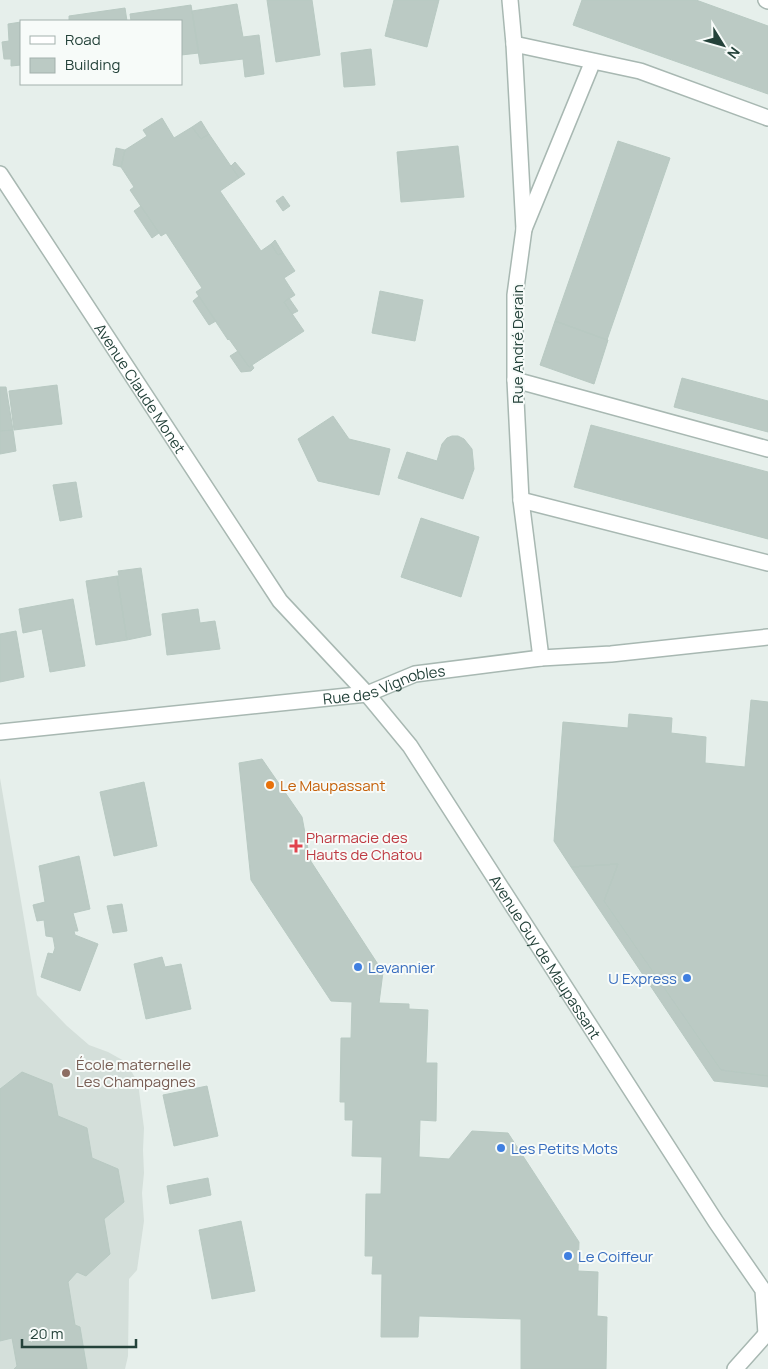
<svg xmlns="http://www.w3.org/2000/svg" width="768" height="1369" viewBox="0 0 768 1369" font-family="Manrope,sans-serif">
<style>
.built{fill:#d4dfda}
.building{fill:#bbcac4;stroke:#b8c9c2}
.lines{fill:none;stroke-linecap:round;stroke-linejoin:round}
.service-casing{stroke:#a8b8b2;stroke-width:18}
.minor-casing{stroke:#a8b8b2;stroke-width:18}
.tertiary-casing{stroke:#a8b8b2;stroke-width:18}
.service{stroke:#fff;stroke-width:15}
.minor{stroke:#fff;stroke-width:15}
.tertiary{stroke:#fff;stroke-width:15}
.food-dot{fill:#e8710a;stroke:#f7fbf9;stroke-width:2}
.health-dot{fill:#e0444e;stroke:#f7fbf9;stroke-width:2}
.shop-dot{fill:#3f7fe0;stroke:#f7fbf9;stroke-width:2}
.education-dot{fill:#8d6e63;stroke:#f7fbf9;stroke-width:2}
.labels{text-anchor:middle;dominant-baseline:central;stroke-width:4;stroke-linejoin:round;paint-order:stroke}
.street-label{font-size:15px;fill:#24423a;stroke:#f7fbf9}
.food-label{font-size:15px;fill:#c56008;stroke:#f7fbf9;text-anchor:start}
.health-label{font-size:15px;fill:#be3a42;stroke:#f7fbf9;text-anchor:start}
.shop-label{font-size:15px;fill:#366cbe;stroke:#f7fbf9;text-anchor:start}
.education-label{font-size:15px;fill:#785e54;stroke:#f7fbf9;text-anchor:start}
</style>
<rect width="100%" height="100%" fill="#e6efeb"/>
<!-- built -->
<path class="built" d="M 0,778 L 37,995 L 67,1026 L 89,1045 L 108,1052 L 126,1062 L 138,1083 L 144,1128 L 143,1150 L 144,1173 L 142,1193 L 144,1221 L 137,1270 L 129,1279 L 128,1356 L 125,1369 L 0,1369 Z"/>
<!-- building -->
<path class="building" d="M 267,0 L 312,0 L 320,55 L 276,62 Z
M 394,0 L 439,0 L 427,47 L 385,36 Z
M 582,0 L 696,0 L 768,26 L 768,94 L 573,25 Z
M 237,4 L 243,37 L 259,35 L 264,74 L 245,77 L 243,59 L 200,64 L 192,11 Z
M 191,5 L 199,53 L 181,55 L 181,21 L 131,21 L 130,14 Z
M 125,8 L 127,21 L 69,21 L 69,16 Z
M 21,22 L 21,65 L 11,66 L 11,59 L 4,59 L 2,42 L 9,41 L 8,24 Z
M 371,49 L 375,85 L 344,87 L 341,53 Z
M 162,118 L 174,138 L 192,127 L 201,139 L 209,134 L 239,178 L 220,191 L 261,251 L 271,244 L 278,255 L 283,253 L 295,271 L 284,278 L 295,295 L 284,302 L 304,331 L 249,367 L 229,339 L 228,340 L 196,292 L 202,288 L 166,233 L 161,236 L 130,190 L 134,187 L 121,167 L 125,150 L 147,136 L 143,130 Z
M 201,121 L 209,134 L 201,139 L 192,127 Z
M 618,141 L 670,158 L 607,340 L 555,321 Z
M 458,146 L 464,197 L 401,202 L 397,152 Z
M 116,148 L 125,150 L 121,167 L 113,165 Z
M 235,162 L 245,174 L 239,178 L 231,166 Z
M 283,196 L 290,206 L 283,211 L 276,201 Z
M 141,206 L 159,233 L 152,238 L 134,211 Z
M 275,240 L 283,253 L 278,255 L 271,244 Z
M 380,291 L 423,300 L 415,341 L 372,333 Z
M 199,296 L 216,321 L 209,325 L 193,301 Z
M 289,298 L 298,311 L 292,314 L 284,302 Z
M 555,321 L 608,340 L 594,384 L 540,365 Z
M 238,351 L 249,367 L 252,365 L 254,368 L 251,371 L 241,372 L 230,356 Z
M 682,378 L 768,401 L 768,432 L 674,407 Z
M 57,385 L 62,424 L 14,430 L 9,391 Z
M 0,387 L 6,387 L 13,430 L 0,431 Z
M 333,416 L 349,439 L 390,449 L 379,495 L 318,481 L 298,439 Z
M 591,425 L 768,472 L 768,539 L 574,487 Z
M 13,430 L 16,451 L 0,454 L 0,431 Z
M 452,436 L 458,436 L 464,439 L 472,449 L 474,469 L 463,499 L 398,478 L 407,452 L 437,461 L 442,444 L 447,438 Z
M 76,482 L 82,517 L 60,521 L 53,485 Z
M 421,518 L 479,537 L 461,597 L 401,577 Z
M 141,568 L 151,635 L 127,640 L 117,576 L 119,576 L 118,571 Z
M 117,576 L 127,640 L 96,645 L 86,581 Z
M 73,599 L 85,666 L 50,672 L 42,629 L 23,633 L 19,609 Z
M 198,609 L 200,623 L 215,621 L 220,649 L 167,655 L 162,614 Z
M 16,631 L 24,677 L 0,682 L 0,634 Z
M 751,700 L 768,702 L 768,1076 L 721,1070 L 604,901 L 618,864 L 571,867 L 554,841 L 563,722 L 628,728 L 629,714 L 672,718 L 671,733 L 706,737 L 705,763 L 745,767 Z
M 262,759 L 302,817 L 310,860 L 383,972 L 379,1003 L 409,1004 L 409,1009 L 428,1010 L 426,1063 L 437,1063 L 436,1121 L 420,1120 L 419,1157 L 449,1159 L 472,1131 L 508,1133 L 579,1242 L 578,1271 L 598,1272 L 597,1316 L 607,1317 L 606,1369 L 521,1369 L 521,1319 L 419,1316 L 418,1337 L 381,1337 L 382,1274 L 372,1274 L 373,1256 L 365,1256 L 366,1194 L 381,1194 L 382,1157 L 352,1156 L 353,1120 L 345,1120 L 345,1102 L 340,1102 L 341,1038 L 351,1038 L 352,1002 L 331,1001 L 251,880 L 239,763 Z
M 144,782 L 157,846 L 114,856 L 100,792 Z
M 79,856 L 90,909 L 73,913 L 78,931 L 74,931 L 75,935 L 98,944 L 80,991 L 41,977 L 48,953 L 53,954 L 55,948 L 53,937 L 46,936 L 44,920 L 37,921 L 33,905 L 45,902 L 39,866 Z
M 618,864 L 604,901 L 721,1070 L 768,1076 L 768,1087 L 714,1081 L 571,867 Z
M 122,904 L 127,931 L 113,933 L 107,906 Z
M 162,957 L 165,967 L 181,964 L 191,1009 L 146,1019 L 134,964 Z
M 22,1072 L 52,1084 L 58,1116 L 87,1128 L 92,1158 L 118,1169 L 124,1202 L 104,1219 L 110,1254 L 86,1276 L 77,1272 L 68,1282 L 75,1325 L 80,1327 L 87,1369 L 14,1369 L 17,1366 L 12,1338 L 0,1341 L 0,1089 Z
M 207,1086 L 218,1136 L 174,1146 L 163,1095 Z
M 208,1178 L 211,1195 L 170,1204 L 167,1186 Z
M 241,1221 L 255,1291 L 212,1299 L 199,1230 Z"/>
<g class="lines">
<!-- service casing -->
<g class="service-casing">
<path id="service" d="M 766,0 L 768,1
M 514,44 L 640,71 L 768,118
M 524,229 L 593,61
M 515,380 L 768,449
M 521,500 L 768,563"/>
</g>
<!-- minor casing -->
<g class="minor-casing">
<g id="minor">
<path d="M 510,0 L 514,44 L 524,229 L 515,295 L 515,380 L 521,500 L 541,658"/>
<path id="s1" d="M 0,732 L 367,694 L 415,674 L 541,658 L 611,654 L 768,637"/>
<path d="M 735,1369 L 768,1332"/>
</g>
</g>
<!-- tertiary casing -->
<g class="tertiary-casing">
<g id="tertiary">
<path id="s2" d="M 0,174 L 280,601 L 367,694 L 410,746 L 716,1222 L 763,1290 L 766,1334"/>
</g>
</g>
<!-- service -->
<use href="#service" class="service"/>
<!-- minor -->
<use href="#minor" class="minor"/>
<!-- tertiary -->
<use href="#tertiary" class="tertiary"/>
</g>
<!-- markers -->
<circle class="food-dot" cx="270" cy="785" r="5"/>
<path class="health-dot" d="M293.5 838.5h5v5h5v5h-5v5h-5v-5h-5v-5h5z"/>
<g class="shop-dot">
<circle cx="358" cy="967" r="5"/>
<circle cx="687" cy="978" r="5"/>
<circle cx="501" cy="1148" r="5"/>
<circle cx="568" cy="1256" r="5"/>
</g>
<circle class="education-dot" cx="66" cy="1073" r="5"/>
<g class="labels">
<!-- street labels -->
<g class="street-label">
<text transform="translate(517 344) rotate(-90)">Rue André Derain</text>
<text stroke="none"><textPath href="#s2" startOffset="256">Avenue Claude Monet</textPath></text>
<text stroke="none"><textPath href="#s1" startOffset="388">Rue des Vignobles</textPath></text>
<text stroke="none"><textPath href="#s2" startOffset="956">Avenue Guy de Maupassant</textPath></text>
</g>
<!-- food labels -->
<g class="food-label">
<text x="280" y="785">Le Maupassant</text>
</g>
<!-- health labels -->
<g class="health-label">
<text x="306" y="837">Pharmacie des<tspan x="306" dy="17">Hauts de Chatou</tspan></text>
</g>
<!-- shop labels -->
<g class="shop-label">
<text x="368" y="967">Levannier</text>
<text x="677" y="978" text-anchor="end">U Express</text>
<text x="511" y="1148">Les Petits Mots</text>
<text x="578" y="1256">Le Coiffeur</text>
</g>
<!-- education labels -->
<g class="education-label">
<text x="76" y="1064">École maternelle<tspan x="76" dy="17">Les Champagnes</tspan></text>
</g>
</g>
<!-- legend -->
<rect x="20" y="20" width="162" height="65" fill="#f7fbf9" stroke="#a3b1ad"/>
<rect x="30" y="36" width="25" height="8" fill="#ffffff" stroke="#a3b1ad"/>
<text x="65" y="45" font-size="15" fill="#24423a">Road</text>
<rect x="30" y="58" width="25" height="15" fill="#bbcac4" stroke="#a3b1ad"/>
<text x="65" y="70" font-size="15" fill="#24423a">Building</text>
<!-- north arrow -->
<g transform="translate(723 45) rotate(127)" stroke="#f7fbf9" stroke-width="4" paint-order="stroke">
<path d="M0-4L9 19L0 12L-9 19Z" fill="#24423a"/>
<text y="-8" font-size="14" font-weight="bold" text-anchor="middle" fill="#24423a">N</text>
</g>
<!-- scale -->
<path d="M22 1339v8h114v-8" fill="none" stroke="#24423a" stroke-width="2.5"/>
<text x="30" y="1339" font-size="15" fill="#24423a" stroke="#f7fbf9" stroke-width="4" paint-order="stroke">20 m</text>
</svg>
